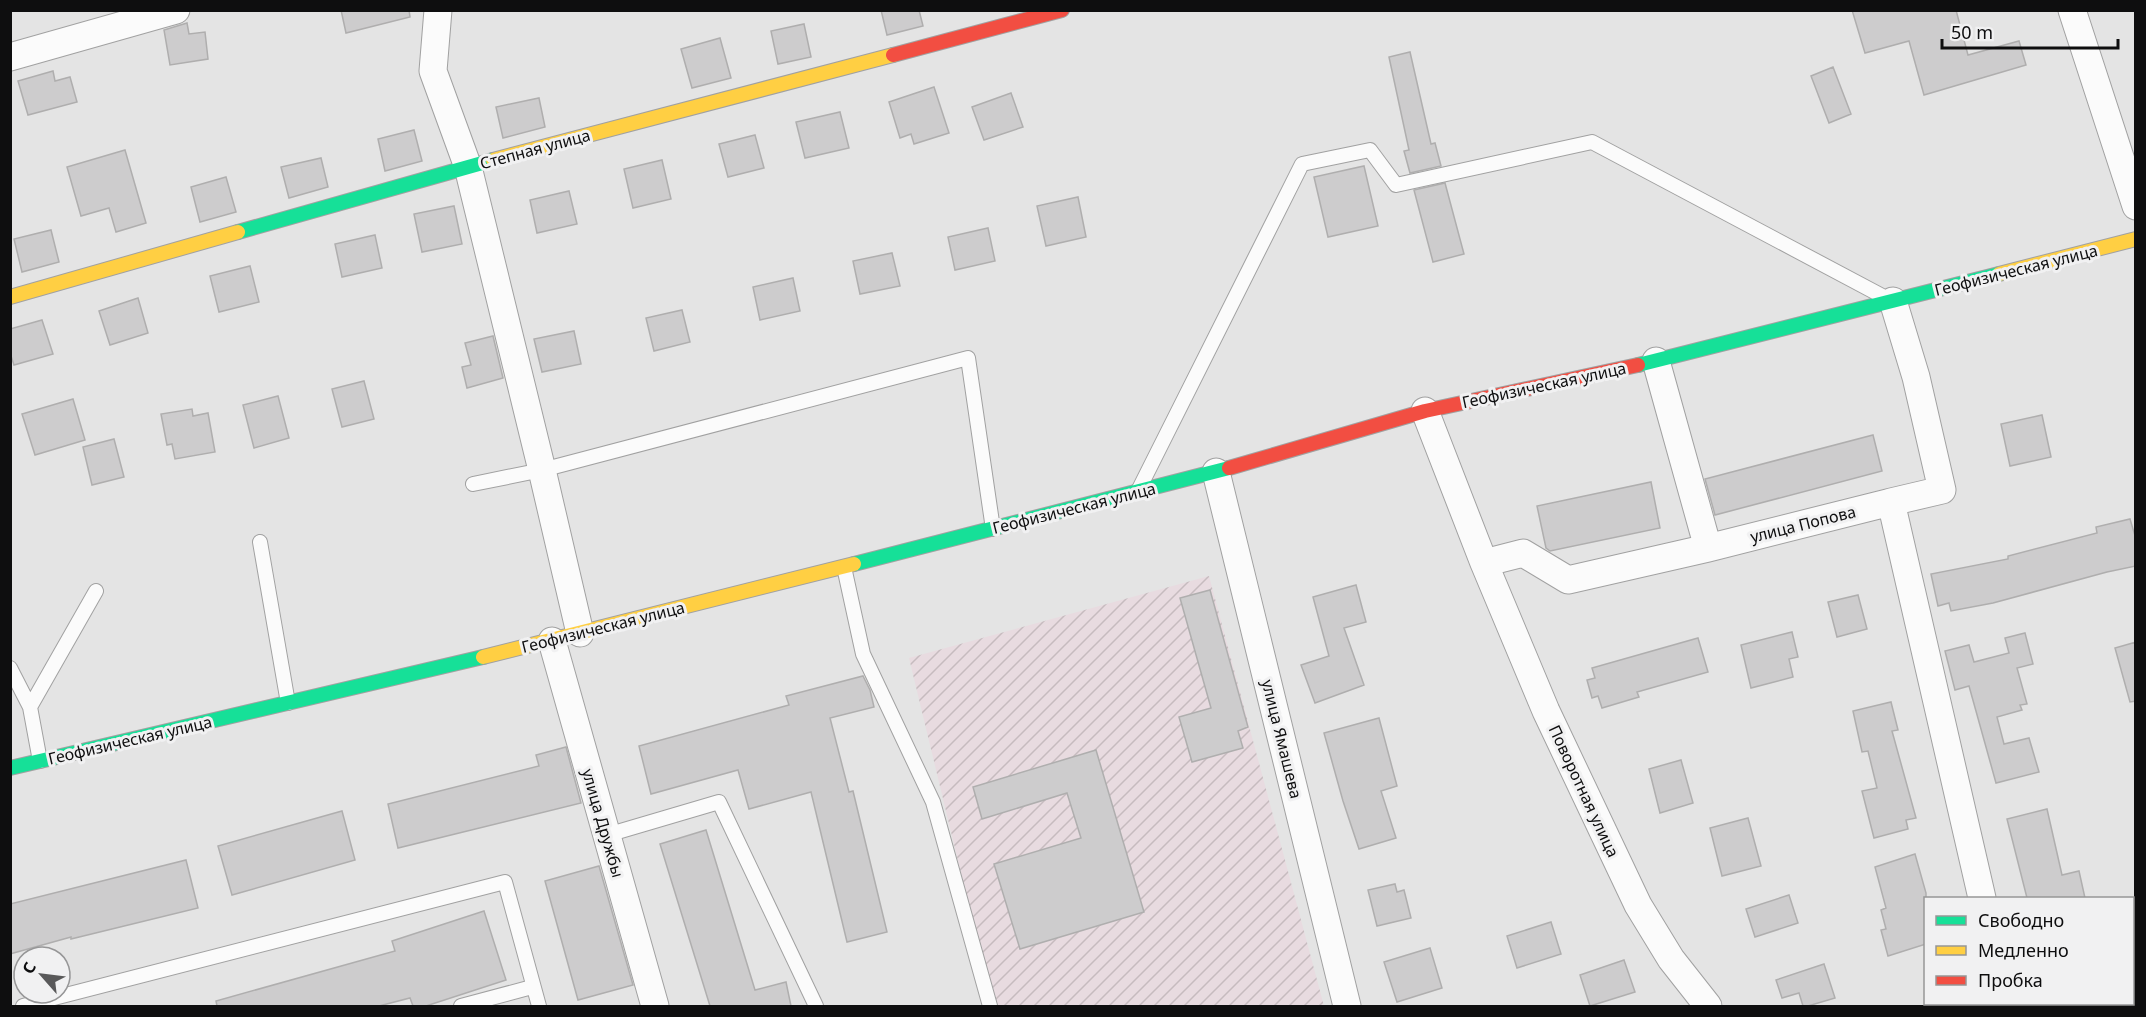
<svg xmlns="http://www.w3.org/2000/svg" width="2146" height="1017" viewBox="0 0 2146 1017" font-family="'Noto Sans',sans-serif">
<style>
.industrial{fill:url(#industrial-furrows)}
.building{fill:#cdcccd;stroke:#afaeae;stroke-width:1.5}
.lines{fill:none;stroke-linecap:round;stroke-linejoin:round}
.lane-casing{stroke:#a1a1a1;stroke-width:16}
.street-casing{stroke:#a1a1a1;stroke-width:29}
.fast-casing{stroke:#a1a1a1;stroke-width:16}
.slow-casing{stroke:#a1a1a1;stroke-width:16}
.jam-casing{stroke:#a1a1a1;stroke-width:16}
.lane{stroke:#fbfbfb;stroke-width:14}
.street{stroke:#fbfbfb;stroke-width:27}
.fast{stroke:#16e098;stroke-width:14}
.slow{stroke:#ffcf43;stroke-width:14}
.jam{stroke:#f24e42;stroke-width:14}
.labels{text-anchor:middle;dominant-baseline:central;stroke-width:6;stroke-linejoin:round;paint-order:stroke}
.street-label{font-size:16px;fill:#0e0e0f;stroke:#f1f1f2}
</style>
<defs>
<pattern id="industrial-furrows" width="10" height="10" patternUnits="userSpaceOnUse" patternTransform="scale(1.5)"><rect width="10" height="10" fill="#e8dbe0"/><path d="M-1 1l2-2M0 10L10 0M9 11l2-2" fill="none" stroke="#c6bbbf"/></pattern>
</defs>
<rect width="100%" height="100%" fill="#e4e4e4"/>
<!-- industrial -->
<path class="industrial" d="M 1209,576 L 1324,1006 L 993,1006 L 909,658 Z"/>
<!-- building -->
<path class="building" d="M 341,10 L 409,10 L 410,17 L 346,33 Z
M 881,10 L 919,10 L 923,26 L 887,35 Z
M 1852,10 L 1956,10 L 1968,55 L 2019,41 L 2026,65 L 1924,95 L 1909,41 L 1865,53 Z
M 187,23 L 189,34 L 205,32 L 208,59 L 170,65 L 164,30 Z
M 804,24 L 811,57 L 778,64 L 771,31 Z
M 720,38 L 731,78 L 692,88 L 681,49 Z
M 1410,52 L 1431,144 L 1435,143 L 1441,166 L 1410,173 L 1404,151 L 1409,150 L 1389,57 Z
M 1833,67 L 1851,114 L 1829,123 L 1811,76 Z
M 53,71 L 55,81 L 70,77 L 77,102 L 28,115 L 18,81 Z
M 934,87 L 949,133 L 914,144 L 911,134 L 900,138 L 889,102 Z
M 1011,93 L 1023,127 L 984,140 L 972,107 Z
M 539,98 L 545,127 L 503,138 L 496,107 Z
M 840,112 L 849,148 L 805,158 L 796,122 Z
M 414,130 L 422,161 L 385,171 L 378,139 Z
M 755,135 L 764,168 L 728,177 L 719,144 Z
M 125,150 L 146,223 L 116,232 L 109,208 L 81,216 L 67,167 Z
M 321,158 L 328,187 L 289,198 L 281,167 Z
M 662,160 L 671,199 L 633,208 L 624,169 Z
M 1364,166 L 1378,226 L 1328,237 L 1314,177 Z
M 226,177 L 236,212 L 200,222 L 191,187 Z
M 1445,183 L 1464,254 L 1433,262 L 1414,190 Z
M 569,191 L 577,224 L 537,233 L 530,200 Z
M 1078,197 L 1086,237 L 1046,246 L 1037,206 Z
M 454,206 L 462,244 L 422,252 L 414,214 Z
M 988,228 L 995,261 L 955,270 L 948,237 Z
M 51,230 L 59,262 L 22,272 L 14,239 Z
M 375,235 L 382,268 L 342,277 L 335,244 Z
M 892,253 L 900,286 L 860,294 L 853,261 Z
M 250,266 L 259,302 L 219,312 L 210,276 Z
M 793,278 L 800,311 L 760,320 L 753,287 Z
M 138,298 L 148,333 L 110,345 L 99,311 Z
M 682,310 L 690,342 L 654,351 L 646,318 Z
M 42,320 L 53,354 L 14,365 L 10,353 L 10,329 Z
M 574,331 L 581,364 L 542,372 L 534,339 Z
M 493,336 L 503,378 L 467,388 L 462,367 L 471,365 L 465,343 Z
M 364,381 L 374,419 L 342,427 L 332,389 Z
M 278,396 L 289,438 L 254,448 L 243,405 Z
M 73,399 L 85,440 L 35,455 L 22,414 Z
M 192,409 L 193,416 L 208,413 L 215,452 L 175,459 L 172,444 L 167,445 L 161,414 Z
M 2042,415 L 2051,457 L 2010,466 L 2001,424 Z
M 1873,435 L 1882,471 L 1715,515 L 1705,479 Z
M 114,439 L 124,477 L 92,485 L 83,447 Z
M 1651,482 L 1660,528 L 1550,551 L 1546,548 L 1537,506 Z
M 2130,519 L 2136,539 L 2136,566 L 2107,572 L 1993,603 L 1951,611 L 1949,603 L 1938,606 L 1931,574 L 2008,559 L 2008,556 L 2097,533 L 2096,527 Z
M 1356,585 L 1366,622 L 1344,628 L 1364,685 L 1315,703 L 1301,665 L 1329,656 L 1313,597 Z
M 1210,590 L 1248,727 L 1238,731 L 1243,748 L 1192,762 L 1179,717 L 1211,708 L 1180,598 Z
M 1858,595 L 1867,629 L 1837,637 L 1828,602 Z
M 1792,632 L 1798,657 L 1789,659 L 1793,677 L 1751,688 L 1741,645 Z
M 2025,633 L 2033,664 L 2017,668 L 2027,704 L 2020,705 L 2022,710 L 1997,717 L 2004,744 L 2029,738 L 2039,772 L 1996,783 L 1969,686 L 1955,690 L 1945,651 L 1969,645 L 1974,662 L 2009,653 L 2005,638 Z
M 1698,638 L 1708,672 L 1637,692 L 1639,697 L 1602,708 L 1598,696 L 1592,698 L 1587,680 L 1595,678 L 1592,668 Z
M 2136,642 L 2136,701 L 2130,702 L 2115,648 Z
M 863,676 L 870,690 L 874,707 L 830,718 L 849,792 L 853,791 L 887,932 L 847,942 L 811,792 L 749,809 L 738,770 L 651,794 L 639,746 L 789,705 L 786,696 Z
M 1891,702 L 1898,730 L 1892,731 L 1916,818 L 1906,820 L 1908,829 L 1874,838 L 1862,791 L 1877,788 L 1868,751 L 1862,752 L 1853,711 Z
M 1379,718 L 1397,786 L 1381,791 L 1396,838 L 1359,849 L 1343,801 L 1324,733 Z
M 566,747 L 581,803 L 398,848 L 388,804 L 539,766 L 536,755 Z
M 1096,750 L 1144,912 L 1020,949 L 994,864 L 1081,838 L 1067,793 L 982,819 L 973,787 Z
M 1681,760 L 1693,803 L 1660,813 L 1649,769 Z
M 2047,809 L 2062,875 L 2079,871 L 2085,898 L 2027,898 L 2007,819 Z
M 342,811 L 355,860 L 232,895 L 218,846 Z
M 1748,818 L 1761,866 L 1722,876 L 1710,828 Z
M 706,830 L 755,990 L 786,982 L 791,1006 L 710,1006 L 660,844 Z
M 1915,854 L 1926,893 L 1926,944 L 1888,956 L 1881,930 L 1886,929 L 1881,910 L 1886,908 L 1875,867 Z
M 186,860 L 198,908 L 71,939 L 71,937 L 10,954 L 10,904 Z
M 599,866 L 633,985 L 578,1000 L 545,881 Z
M 1395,884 L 1397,892 L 1404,890 L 1411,918 L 1377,926 L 1368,890 Z
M 1789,895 L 1798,923 L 1755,937 L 1746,909 Z
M 484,911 L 506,980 L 426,1006 L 413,1006 L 410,998 L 379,1006 L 217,1006 L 216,1001 L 395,951 L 392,941 Z
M 1551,922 L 1561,954 L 1517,968 L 1507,936 Z
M 1430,948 L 1442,988 L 1397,1002 L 1384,962 Z
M 1624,960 L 1635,992 L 1590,1006 L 1580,975 Z
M 1824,964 L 1835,998 L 1808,1006 L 1803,1006 L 1799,993 L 1782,998 L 1776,980 Z"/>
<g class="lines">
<!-- lane casing -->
<g class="lane-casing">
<path id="lane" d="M 473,484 L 542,470 L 968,358 L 993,529
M 1139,489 L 1302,164 L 1370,150 L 1396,185 L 1592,142 L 1886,298
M 260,542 L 288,703
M 844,567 L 863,654 L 933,802 L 990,1006
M 10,668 L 30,707
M 40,761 L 30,707 L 96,591
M 607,835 L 719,802 L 816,1006
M 23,1006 L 505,882 L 539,1006
M 461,1006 L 532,987"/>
</g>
<!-- street casing -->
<g class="street-casing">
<path id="street" d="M 438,10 L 433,71 L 468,167 L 542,470 L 580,633
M 2072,10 L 2136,206
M 10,57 L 176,10
M 1656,361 L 1708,548
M 1425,411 L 1484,563 L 1523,553 L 1568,580 L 1708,548 L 1891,502 L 1982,898
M 1216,472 L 1347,1006
M 1891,502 L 1942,490 L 1916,377 L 1893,301
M 1484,563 L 1546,711 L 1638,905 L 1671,959 L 1708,1006
M 552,641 L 655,1006
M 2005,1004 L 2006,1006"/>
</g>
<!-- fast casing -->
<g class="fast-casing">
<path id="fast" d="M 238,232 L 493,160
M 1638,365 L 1999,274
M 854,564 L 1229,468
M 10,768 L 483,657"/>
</g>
<!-- slow casing -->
<g class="slow-casing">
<path id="slow" d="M 493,160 L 893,55
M 1999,274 L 2136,239
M 10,297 L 238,232
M 483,657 L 854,564"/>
</g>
<!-- jam casing -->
<g class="jam-casing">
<path id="jam" d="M 893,55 L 1062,10
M 1229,468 L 1425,411 L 1638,365"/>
</g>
<!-- lane -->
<use href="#lane" class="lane"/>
<!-- street -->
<use href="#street" class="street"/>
<!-- fast -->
<use href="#fast" class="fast"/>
<!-- slow -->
<use href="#slow" class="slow"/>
<!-- jam -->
<use href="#jam" class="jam"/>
</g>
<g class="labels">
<!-- street labels -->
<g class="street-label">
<text transform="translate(535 149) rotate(-15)">Степная улица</text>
<text transform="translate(2016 270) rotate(-14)">Геофизическая улица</text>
<text transform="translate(1544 385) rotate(-12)">Геофизическая улица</text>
<text transform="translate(1074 508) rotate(-14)">Геофизическая улица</text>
<text transform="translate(1803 524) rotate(-14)">улица Попова</text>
<text transform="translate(603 627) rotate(-14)">Геофизическая улица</text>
<text transform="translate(1282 739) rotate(76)">улица Ямашева</text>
<text transform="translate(130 740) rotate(-13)">Геофизическая улица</text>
<text transform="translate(1584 791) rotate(65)">Поворотная улица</text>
<text transform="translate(603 823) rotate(74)">улица Дружбы</text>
</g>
</g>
<!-- border -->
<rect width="2146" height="1017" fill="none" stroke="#0e0e0f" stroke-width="24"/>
<!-- legend -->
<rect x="1924" y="897" width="210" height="108" fill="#f1f1f2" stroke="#969697" stroke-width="1.5"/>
<rect x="1936" y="916" width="30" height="9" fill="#16e098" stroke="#969697" stroke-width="1.5"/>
<text x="1978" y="927" font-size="18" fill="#0e0e0f">Свободно</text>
<rect x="1936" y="946" width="30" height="9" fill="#ffcf43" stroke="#969697" stroke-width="1.5"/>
<text x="1978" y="957" font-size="18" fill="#0e0e0f">Медленно</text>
<rect x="1936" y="976" width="30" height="9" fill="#f24e42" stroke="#969697" stroke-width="1.5"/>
<text x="1978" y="987" font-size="18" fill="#0e0e0f">Пробка</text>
<!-- north arrow -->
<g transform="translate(42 975) rotate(298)"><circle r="28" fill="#f1f1f2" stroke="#969697" stroke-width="1.5"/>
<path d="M0-4.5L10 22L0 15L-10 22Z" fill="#59595a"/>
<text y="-9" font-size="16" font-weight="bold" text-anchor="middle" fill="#0e0e0f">С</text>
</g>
<!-- scale -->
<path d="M1942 39v9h176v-9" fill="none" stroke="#0e0e0f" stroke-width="3"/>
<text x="1951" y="39" font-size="18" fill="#0e0e0f" stroke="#f1f1f2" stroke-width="4.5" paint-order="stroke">50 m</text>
</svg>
